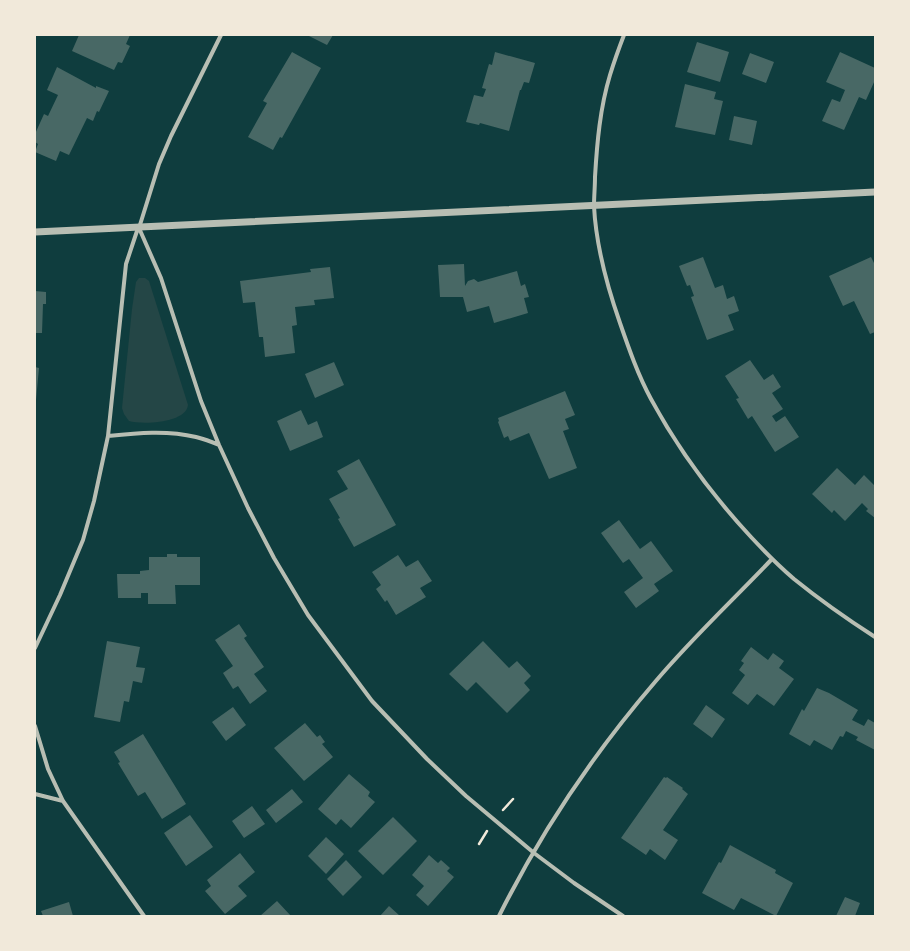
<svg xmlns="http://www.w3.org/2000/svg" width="910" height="951" viewBox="0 0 910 951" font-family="'Alegreya Sans',sans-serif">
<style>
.green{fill:#244646}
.building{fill:#486865}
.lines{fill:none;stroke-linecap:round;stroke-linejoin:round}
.path{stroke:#f1e9da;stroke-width:2.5}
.minor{stroke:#b8beb3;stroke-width:4}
.tertiary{stroke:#b8beb3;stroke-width:7}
</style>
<rect width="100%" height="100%" fill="#0f3d3e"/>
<!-- green -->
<path class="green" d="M 139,278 L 145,278 L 149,281 L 188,405 C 186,423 143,425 129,421 L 124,414 L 122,408 L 132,309 L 136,282 Z"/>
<!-- building -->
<path class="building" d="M 79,35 L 130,35 L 126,44 L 130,46 L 122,63 L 118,62 L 114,70 L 72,51 Z
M 307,35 L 333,35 L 327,45 Z
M 697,42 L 729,52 L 720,82 L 687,72 Z
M 292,52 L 321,68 L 282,138 L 280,137 L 273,150 L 248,137 L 267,103 L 263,101 Z
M 495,52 L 535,63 L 529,83 L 524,82 L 521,90 L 520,90 L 509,131 L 480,123 L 479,125 L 466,122 L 474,95 L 483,97 L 486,89 L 482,88 L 489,64 L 492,65 Z
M 840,52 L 875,68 L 875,80 L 866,100 L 859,97 L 844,130 L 822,121 L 832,99 L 840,102 L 845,90 L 826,82 Z
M 750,53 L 774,62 L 766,83 L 742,74 Z
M 57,67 L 96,88 L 96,86 L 109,91 L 99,112 L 97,111 L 93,121 L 87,118 L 69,155 L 60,151 L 56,161 L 35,152 L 38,144 L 35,142 L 35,134 L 44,114 L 48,116 L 58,95 L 47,90 Z
M 685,84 L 716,92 L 714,99 L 723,101 L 715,135 L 675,127 Z
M 734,116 L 757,121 L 752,145 L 729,140 Z
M 703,257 L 715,288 L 723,285 L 727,299 L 734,296 L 739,311 L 728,315 L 734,330 L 707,340 L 691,297 L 694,296 L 690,285 L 687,286 L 679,266 Z
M 871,257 L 875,265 L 875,332 L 870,334 L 854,301 L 843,306 L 829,276 Z
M 464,264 L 465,286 L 468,281 L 474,279 L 478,282 L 517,271 L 521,286 L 525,284 L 529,297 L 524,298 L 528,313 L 494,323 L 489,306 L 467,312 L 463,297 L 440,297 L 438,265 Z
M 330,267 L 334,298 L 314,300 L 315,305 L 295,307 L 297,325 L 292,326 L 295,353 L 265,357 L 263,337 L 259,337 L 255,302 L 243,303 L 240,281 L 311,272 L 310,269 Z
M 35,291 L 46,292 L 46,304 L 43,304 L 42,333 L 35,333 Z
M 750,360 L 764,380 L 773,374 L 781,387 L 772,393 L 783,409 L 772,416 L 776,422 L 785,416 L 799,437 L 775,452 L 752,416 L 748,419 L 736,399 L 739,398 L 725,376 Z
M 334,362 L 344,385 L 315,398 L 305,374 Z
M 35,367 L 39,368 L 36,400 L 35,400 Z
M 565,391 L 575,415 L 565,419 L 569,429 L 563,431 L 577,468 L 549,479 L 529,433 L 510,441 L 508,436 L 504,438 L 498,422 L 499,421 L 498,418 Z
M 301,410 L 308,425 L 317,421 L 323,437 L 290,451 L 277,421 Z
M 359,459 L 396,525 L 354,547 L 338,519 L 340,518 L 329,499 L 348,489 L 337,471 Z
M 837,468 L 855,485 L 864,475 L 875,486 L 875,518 L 866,511 L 868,509 L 862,503 L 845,521 L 834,510 L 832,513 L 812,494 Z
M 619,520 L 640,549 L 651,541 L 673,571 L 654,584 L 659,591 L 636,608 L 624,592 L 643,578 L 629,559 L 623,563 L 601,533 Z
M 167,554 L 177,554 L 177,557 L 200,557 L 200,585 L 175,585 L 176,604 L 148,604 L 148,593 L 141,593 L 141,598 L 118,598 L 117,574 L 140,574 L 140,571 L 149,570 L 149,557 L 167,557 Z
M 398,555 L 406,567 L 418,560 L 432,581 L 420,588 L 426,597 L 396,615 L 387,600 L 385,602 L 376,589 L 381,585 L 372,572 Z
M 239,624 L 247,636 L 244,638 L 264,667 L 254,674 L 267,691 L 250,704 L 238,686 L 233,689 L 223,673 L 233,666 L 215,640 Z
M 107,641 L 140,647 L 136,667 L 145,668 L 142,683 L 133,681 L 129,702 L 124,701 L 120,722 L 94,717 Z
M 483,641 L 509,668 L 517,661 L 531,676 L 524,683 L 530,690 L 507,713 L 476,682 L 467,691 L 449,674 Z
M 751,647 L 768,660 L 773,653 L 784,661 L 779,668 L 794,679 L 774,706 L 757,694 L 748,705 L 732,693 L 745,675 L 739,670 L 744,663 L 741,661 Z
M 817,688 L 829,693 L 858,710 L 852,720 L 864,726 L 868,719 L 875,723 L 875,750 L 856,740 L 858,737 L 846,731 L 843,737 L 840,736 L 832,750 L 814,740 L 810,746 L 789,734 L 802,709 L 804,711 Z
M 706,705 L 725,719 L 712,738 L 693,724 Z
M 233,707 L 246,725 L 226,741 L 212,722 Z
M 305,723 L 317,737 L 320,735 L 325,742 L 322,744 L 333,757 L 304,781 L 274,748 Z
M 143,734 L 186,804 L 162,819 L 145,792 L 138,796 L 118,763 L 120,762 L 114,752 Z
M 349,774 L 370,792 L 368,796 L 375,802 L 351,828 L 341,819 L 336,825 L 318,809 Z
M 664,777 L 666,778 L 667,777 L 683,788 L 682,789 L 688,794 L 663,830 L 678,840 L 665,860 L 650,849 L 646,855 L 621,838 Z
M 292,789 L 303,802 L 276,823 L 266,810 Z
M 252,806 L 265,824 L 244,838 L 232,821 Z
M 190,815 L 213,847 L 186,866 L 164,833 Z
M 393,817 L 417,841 L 383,875 L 358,851 Z
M 326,837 L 344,854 L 326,874 L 308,856 Z
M 730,845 L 776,870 L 775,873 L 793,883 L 776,916 L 741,898 L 734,910 L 702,893 L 719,862 L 721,863 Z
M 240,853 L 255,872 L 238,886 L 247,896 L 225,914 L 205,891 L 211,886 L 207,880 Z
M 429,855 L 438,863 L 441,860 L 450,868 L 447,871 L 454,877 L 428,906 L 416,895 L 424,886 L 412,875 Z
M 346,860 L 362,877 L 343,896 L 327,879 Z
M 845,897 L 860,903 L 855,916 L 836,916 Z
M 277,901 L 291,916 L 260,916 Z
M 69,902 L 73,916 L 43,916 L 41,911 Z
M 389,906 L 400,916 L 380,916 Z"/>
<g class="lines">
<!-- path -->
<path class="path" d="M 503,810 L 513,799
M 479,844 L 487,831"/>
<!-- minor -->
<path class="minor" d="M 221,35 L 171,136 L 159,164 L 139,228 L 161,278 L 201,401 L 219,445 L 248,508 L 274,558 L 308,615 L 372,701 L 427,759 L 466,796 L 534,853 L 574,883 L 623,916
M 624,35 C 619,48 614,62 610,75 C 600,108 597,143 595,177 C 595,187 594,196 594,206 C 596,246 607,286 620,323 C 629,349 638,375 651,399 C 678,449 712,495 751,537 C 765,552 779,566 794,579 C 820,600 847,619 875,637
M 108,436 C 137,433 167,430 196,437 C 204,439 212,442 219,445
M 35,648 L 60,595 L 83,540 L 94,501 L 108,436 L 126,264 L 138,228
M 35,726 L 48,769 L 63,801 L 144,916
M 35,794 L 63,801
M 499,916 C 541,832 594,753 655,682 C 691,639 733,600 772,559"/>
<!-- tertiary -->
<path class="tertiary" d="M 35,232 L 875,192"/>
</g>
<!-- border -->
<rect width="910" height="951" fill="none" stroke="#f1e9da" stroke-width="72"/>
</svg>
